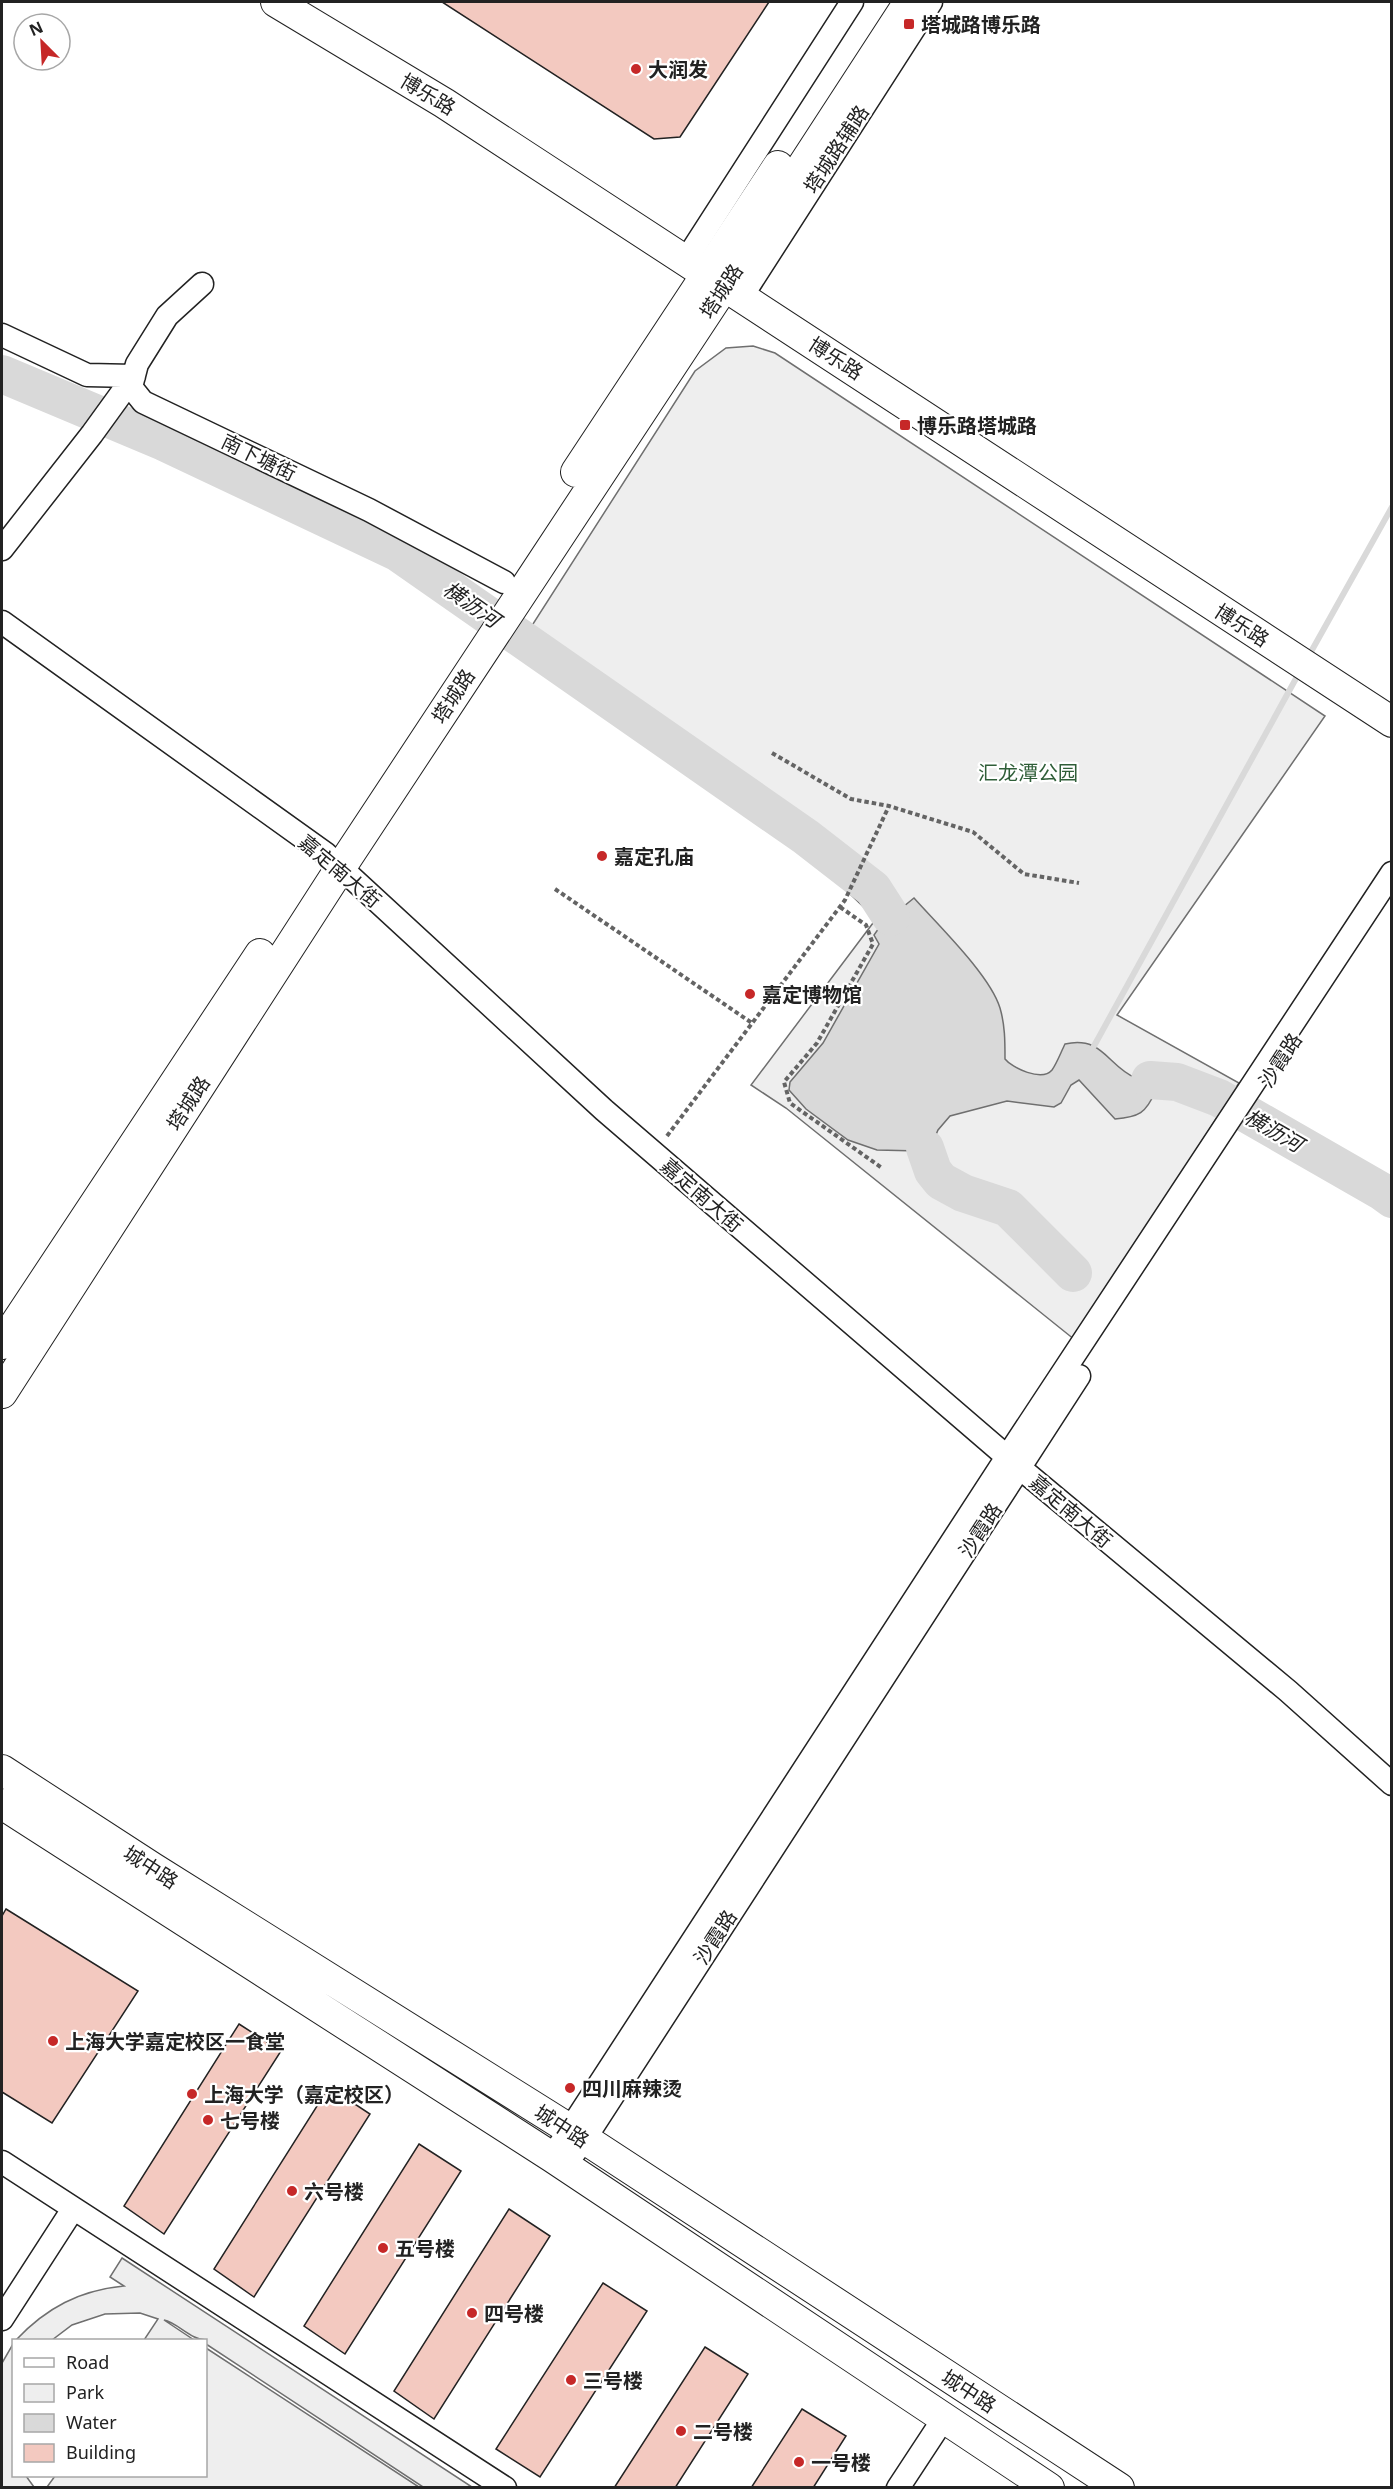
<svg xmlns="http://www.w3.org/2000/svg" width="1393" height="2489" viewBox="0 0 1393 2489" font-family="'Noto Sans','Noto Sans SC',sans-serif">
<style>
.green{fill:#eee;stroke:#6f6f6f;stroke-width:1.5}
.water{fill:#d9d9d9;stroke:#6f6f6f;stroke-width:1.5}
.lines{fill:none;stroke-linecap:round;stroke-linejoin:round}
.stream{stroke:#d9d9d9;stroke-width:6}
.river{stroke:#d9d9d9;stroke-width:38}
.building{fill:#f3c9c0;stroke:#222;stroke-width:1.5}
.minor-casing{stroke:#222;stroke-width:25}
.major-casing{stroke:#222;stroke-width:32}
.path{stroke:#646464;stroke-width:4;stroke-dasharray:4.5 3;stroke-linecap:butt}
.minor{stroke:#fff;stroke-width:22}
.major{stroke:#fff;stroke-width:30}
.poi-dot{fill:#c62828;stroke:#fff;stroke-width:2}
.labels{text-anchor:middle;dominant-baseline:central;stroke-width:4.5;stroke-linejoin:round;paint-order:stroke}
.poi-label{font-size:20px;font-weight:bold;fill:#222;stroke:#fff;text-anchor:start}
.street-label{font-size:20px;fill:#222;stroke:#fff}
.park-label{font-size:20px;fill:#2f5e38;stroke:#fff}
.water-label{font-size:21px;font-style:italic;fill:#222;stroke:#fff}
</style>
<rect width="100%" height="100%" fill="#fff"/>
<!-- green -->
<path class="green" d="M 753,346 L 775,353 L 1325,716 L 1117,1015 L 1239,1083 L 1075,1340 L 786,1108 L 751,1085 L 876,919 L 820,865 L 515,652 L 695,371 L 726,348 Z
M 122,2258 L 472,2487 L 423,2487 L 206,2344 L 206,2340 C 191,2340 178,2323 164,2320 L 194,2340 L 144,2340 L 158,2319 L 140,2313 L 105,2314 L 72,2325 L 52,2340 L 16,2340 C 46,2308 80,2290 124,2286 L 110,2277 Z
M 13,2344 L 14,2476 L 26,2476 L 34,2487 L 2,2487 L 2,2363 Z
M 206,2348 L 419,2487 L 47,2487 L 55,2476 L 206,2476 Z"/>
<!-- water -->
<path class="water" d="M 914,898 C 938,925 990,975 1000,1008 C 1005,1025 1005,1041 1005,1059 C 1012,1068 1042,1082 1052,1070 C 1057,1063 1061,1052 1065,1044 C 1103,1035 1108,1067 1136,1078 C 1140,1079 1146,1080 1150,1080 L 1155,1092 C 1146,1113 1139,1117 1115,1119 L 1079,1080 L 1071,1085 L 1061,1103 L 1054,1107 L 1007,1101 L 950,1116 L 938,1130 L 932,1144 L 919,1151 L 877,1150 L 848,1140 L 806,1109 L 789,1090 L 790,1082 L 823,1043 L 879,944 L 874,935 L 881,925 Z"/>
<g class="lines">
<!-- stream -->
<path class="stream" d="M 1307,659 L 1392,507
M 1094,1046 L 1299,673"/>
<!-- river -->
<path class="river" d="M 2,374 L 164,442 L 397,552 L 806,837 L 873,889 L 891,917
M 1150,1080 L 1177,1082 L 1219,1098 L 1381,1191 L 1392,1199
M 925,1148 L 933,1171 L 941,1181 L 963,1193 L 1008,1208 L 1073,1273"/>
</g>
<!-- building -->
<path class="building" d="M 442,2 L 769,2 L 680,137 L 654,139 Z
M 6,1909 L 138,1991 L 52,2123 L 2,2092 L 2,1916 Z
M 239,2024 L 281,2051 L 164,2234 L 124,2206 Z
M 329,2087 L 370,2114 L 254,2297 L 214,2269 Z
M 419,2144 L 461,2171 L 345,2354 L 304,2326 Z
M 509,2209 L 550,2236 L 434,2419 L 394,2391 Z
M 603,2283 L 647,2311 L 540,2477 L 496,2449 Z
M 705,2347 L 748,2374 L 675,2488 L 614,2488 Z
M 802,2409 L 846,2436 L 813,2488 L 751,2488 Z"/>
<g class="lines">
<!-- minor casing -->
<g class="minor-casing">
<path id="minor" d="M 686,260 L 852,2
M 202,284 L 167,316 L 137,364 L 131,387 L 143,402 L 369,510 L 504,582
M 742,296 L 931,2
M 2,335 L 87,375 L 134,376
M 2,549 L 92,434 L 134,376
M 2,622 L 326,854 L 604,1110 L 1020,1468 L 1288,1691 L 1392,1784
M 552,2157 L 1007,1457 L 1392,873
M 2,2162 L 505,2488
M 564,2166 L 584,2140 L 1079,1376
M 2,2319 L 73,2209
M 898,2488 L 944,2418"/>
</g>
<!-- major casing -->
<g class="major-casing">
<path id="major" d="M 276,2 L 444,103 L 1392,722
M 576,472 L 778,166
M 2,1344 L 260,954
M 2,1393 L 341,867 L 725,285 L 909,2
M 2,1770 L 153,1868 L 571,2130 L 1119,2488
M 2,1804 L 552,2157 L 1049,2488"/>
</g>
<!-- path -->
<path class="path" d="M 772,753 L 851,799 L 889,806 L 973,832 L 1024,874 L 1079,883
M 555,889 L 752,1023
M 840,907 L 866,925 L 873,944 L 817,1043 L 784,1082 L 790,1103 L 882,1168
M 667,1136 L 845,900 L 889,806"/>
<!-- minor -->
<use href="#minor" class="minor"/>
<!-- major -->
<use href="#major" class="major"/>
</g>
<!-- markers -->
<g class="poi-dot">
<rect x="903" y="18" width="12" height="12" rx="3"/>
<circle cx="636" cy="69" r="6"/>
<rect x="899" y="419" width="12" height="12" rx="3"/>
<circle cx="602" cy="856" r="6"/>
<circle cx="750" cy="994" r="6"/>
<circle cx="53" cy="2041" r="6"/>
<circle cx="570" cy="2088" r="6"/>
<circle cx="192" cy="2094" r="6"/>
<circle cx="208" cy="2120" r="6"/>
<circle cx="292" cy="2191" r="6"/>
<circle cx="383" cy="2248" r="6"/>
<circle cx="472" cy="2313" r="6"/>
<circle cx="571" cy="2380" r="6"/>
<circle cx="681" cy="2431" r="6"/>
<circle cx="799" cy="2462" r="6"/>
</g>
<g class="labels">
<!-- poi labels -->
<g class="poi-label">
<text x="921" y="24">塔城路博乐路</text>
<text x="648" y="69">大润发</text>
<text x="917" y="425">博乐路塔城路</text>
<text x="614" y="856">嘉定孔庙</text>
<text x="762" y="994">嘉定博物馆</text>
<text x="65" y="2041">上海大学嘉定校区一食堂</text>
<text x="582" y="2088">四川麻辣烫</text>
<text x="204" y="2094">上海大学（嘉定校区）</text>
<text x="220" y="2120">七号楼</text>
<text x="304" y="2191">六号楼</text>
<text x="395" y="2248">五号楼</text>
<text x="484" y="2313">四号楼</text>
<text x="583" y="2380">三号楼</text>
<text x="693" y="2431">二号楼</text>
<text x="811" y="2462">一号楼</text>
</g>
<!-- street labels -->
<g class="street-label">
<text transform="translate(428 94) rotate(31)">博乐路</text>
<text transform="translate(836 149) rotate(-57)">塔城路辅路</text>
<text transform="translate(721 291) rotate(-57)">塔城路</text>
<text transform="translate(836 358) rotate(33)">博乐路</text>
<text transform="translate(259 457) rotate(26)">南下塘街</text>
<text transform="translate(1242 625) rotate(33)">博乐路</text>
<text transform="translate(453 696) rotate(-57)">塔城路</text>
<text transform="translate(340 871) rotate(40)">嘉定南大街</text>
<text transform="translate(1280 1060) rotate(-57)">沙霞路</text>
<text transform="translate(188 1103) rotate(-57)">塔城路</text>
<text transform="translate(702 1195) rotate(41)">嘉定南大街</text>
<text transform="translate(1071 1511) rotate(40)">嘉定南大街</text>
<text transform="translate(980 1530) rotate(-57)">沙霞路</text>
<text transform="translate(151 1867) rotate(33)">城中路</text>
<text transform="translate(715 1937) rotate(-57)">沙霞路</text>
<text transform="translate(562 2126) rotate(33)">城中路</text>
<text transform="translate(969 2391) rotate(33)">城中路</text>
</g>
<!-- park labels -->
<g class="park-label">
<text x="1028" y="772">汇龙潭公园</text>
</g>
<!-- water labels -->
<g class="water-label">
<text transform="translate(472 604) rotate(35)">横沥河</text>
<text transform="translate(1274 1130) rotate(30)">横沥河</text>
</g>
</g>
<!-- border -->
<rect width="1393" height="2489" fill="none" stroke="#222222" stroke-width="6"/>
<!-- legend -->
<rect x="12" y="2339" width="195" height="138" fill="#ffffff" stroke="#a7a7a7" stroke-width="1.5"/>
<rect x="24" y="2358" width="30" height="9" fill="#ffffff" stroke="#a7a7a7" stroke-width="1.5"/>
<text x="66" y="2369" font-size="18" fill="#222222">Road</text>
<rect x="24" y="2384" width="30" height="18" fill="#eeeeee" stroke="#a7a7a7" stroke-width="1.5"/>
<text x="66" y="2399" font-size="18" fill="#222222">Park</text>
<rect x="24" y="2414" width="30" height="18" fill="#d9d9d9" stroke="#a7a7a7" stroke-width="1.5"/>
<text x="66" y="2429" font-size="18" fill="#222222">Water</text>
<rect x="24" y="2444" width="30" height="18" fill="#f3c9c0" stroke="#a7a7a7" stroke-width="1.5"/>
<text x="66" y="2459" font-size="18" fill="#222222">Building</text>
<!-- north arrow -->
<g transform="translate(42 42) rotate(336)"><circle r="28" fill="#ffffff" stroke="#a7a7a7" stroke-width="1.5"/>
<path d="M0-4.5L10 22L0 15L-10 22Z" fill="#c62828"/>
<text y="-9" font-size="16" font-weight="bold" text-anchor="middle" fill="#222222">N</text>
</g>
</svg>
